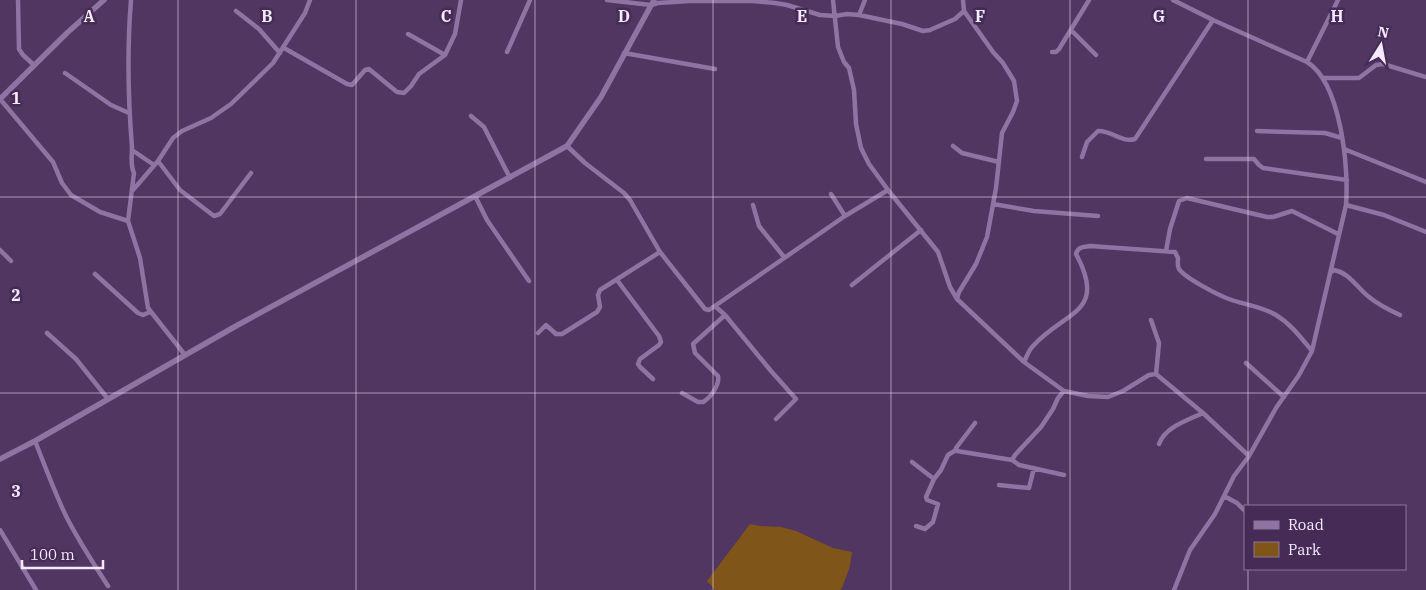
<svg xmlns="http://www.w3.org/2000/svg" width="1426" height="590" viewBox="0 0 1426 590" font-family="'IBM Plex Serif',serif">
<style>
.green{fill:#805519}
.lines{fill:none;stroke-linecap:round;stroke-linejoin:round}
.minor{stroke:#8f73a2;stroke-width:4.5}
.tertiary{stroke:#8f73a2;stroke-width:5.5}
.grid{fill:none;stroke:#f5e9fe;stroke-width:1;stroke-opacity:0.55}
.grid-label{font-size:16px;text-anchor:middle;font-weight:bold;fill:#f5e9fe;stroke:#452b55;stroke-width:5;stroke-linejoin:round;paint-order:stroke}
</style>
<rect width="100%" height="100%" fill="#503661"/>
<!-- green -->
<path class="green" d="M 750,524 L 760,526 L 781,527 L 796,531 L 833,548 L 852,552 L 850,566 L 842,588 L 840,590 L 715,590 L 707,581 Z"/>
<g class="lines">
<!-- minor -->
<path class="minor" d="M 18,0 L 19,49 L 23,55 L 34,65
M 131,0 C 127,49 128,98 132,147 C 132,156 130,165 134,173 L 128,221 L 140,258 L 148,308 L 185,355
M 607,0 L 651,5 L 658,3 L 689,1 L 753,1 L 775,3 L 787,5 L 820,15 L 835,16 L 847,14 L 859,15 L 902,24 L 923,31 L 930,30 L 955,19 L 964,11 L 963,0
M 833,0 L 838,47 L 844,62 L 849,68 L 854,90 L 856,124 L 861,148 L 869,164 L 888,190 L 938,252 L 950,287 L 957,299 L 1024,362 L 1064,391 L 1088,396 L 1108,397 L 1123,391 L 1149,375 L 1156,374 L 1203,413 L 1249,456
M 1173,0 L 1213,20 L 1307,62 C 1341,83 1349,168 1346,205 L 1312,351 L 1299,375 L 1276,408 L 1249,456 L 1234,476 L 1215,514 L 1190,550 L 1174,590
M 236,11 L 259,29 L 280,53
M 859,15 L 865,0
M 1071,30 L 1096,55
M 408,34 L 445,55
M 284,48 L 347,84 L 352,85 L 365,70 L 369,69 L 397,92 L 404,93 L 411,86 L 419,74 L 445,55 L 455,34 L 461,0
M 507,52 L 530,0
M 1052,52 L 1056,52 L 1059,49 L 1089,0
M 624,53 L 715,69
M 1307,62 L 1338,0
M 65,73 L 111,105 L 129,113
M 1324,78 L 1359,78 L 1376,65 L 1383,64 L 1426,77
M 0,99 L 53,162 L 62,183 L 71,195 L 100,212 L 128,221
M 471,116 L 484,127 L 510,178
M 1257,131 L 1325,133 L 1342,138
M 567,146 L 585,163 L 624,193 L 630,200 L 660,252 L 705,309 L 709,310 L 845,216 L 888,190
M 953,146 L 962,153 L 999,162
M 1344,149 L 1426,182
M 132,150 L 154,165
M 1082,157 L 1087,142 L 1098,131 C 1111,130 1121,143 1135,139 L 1213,20
M 1206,159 L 1254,159 L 1259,165 L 1263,168 L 1347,180
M 158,161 L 180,190 L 214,216 L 220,214 L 251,173
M 133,190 L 158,161 L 173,138 L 182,131 L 211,118 L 231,104 L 273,63 L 305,13 L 310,0
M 831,194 L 845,216
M 475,196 L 487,220 L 529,281
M 993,204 L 1034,211 L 1098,216
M 753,205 L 759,226 L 784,257
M 1346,205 L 1384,215 L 1426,232
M 0,250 L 11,261
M 1166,251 L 1170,229 L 1179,201 L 1187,198 L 1267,217 L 1273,217 L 1292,211 L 1338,234
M 1330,273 L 1334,270 C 1350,273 1357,288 1369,297 C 1379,305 1389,310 1400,315
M 95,274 L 138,313 L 143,315 L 150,312
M 617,280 L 659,336 L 661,342 L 659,345 L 640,359 L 638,364 L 640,367 L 653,379
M 852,285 L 921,230
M 957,299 L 959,292 L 976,264 L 987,237 L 996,188 L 1002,133 L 1013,112 L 1017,101 L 1014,81 L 1003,63 L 993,52 L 964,11
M 713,307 L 716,307 L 725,315 L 771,371 L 796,399 L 776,419
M 1151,320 L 1159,343 L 1156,374
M 47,333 L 76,359 L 108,399
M 538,333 L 546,325 L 556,334 L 562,334 L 597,312 L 600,307 L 598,295 L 600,290 L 660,252
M 1024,362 C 1027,356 1029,349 1034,345 C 1065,311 1108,313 1076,254 C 1078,246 1084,247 1090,246 L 1175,252 L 1178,258 C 1178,262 1177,265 1179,269 C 1185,278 1218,295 1229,299 C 1245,305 1261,306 1276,315 C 1291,324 1301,338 1312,351
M 1246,363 L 1284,397
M 682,393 L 698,402 L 703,402 C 710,398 720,385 718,376 L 695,353 L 693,344 L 725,315
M 975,423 L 956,448 L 957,451 L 1012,460
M 35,441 C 45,466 54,491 66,516 C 78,540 93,563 108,586
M 1159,444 C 1165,427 1188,420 1203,413
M 912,462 L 934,479
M 1064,475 L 1019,465 L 1012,460 L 1015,455 L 1041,427 L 1053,409 L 1058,398 L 1064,391
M 999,485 L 1029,488 L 1034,468
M 1224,496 L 1237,503 L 1245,511
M 916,526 L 925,529 L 933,522 L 938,504 L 927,500 L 926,497 L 934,479 L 941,470 L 948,455 L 956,450
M 0,530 L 36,590"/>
<!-- tertiary -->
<path class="tertiary" d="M 0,99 L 68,32 L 104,0
M 0,459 L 35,441 L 236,326 L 567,146 L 601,97 L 654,0"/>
</g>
<!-- grid -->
<path class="grid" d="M 178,0 L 178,590M 356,0 L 356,590M 535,0 L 535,590M 713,0 L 713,590M 891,0 L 891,590M 1070,0 L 1070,590M 1248,0 L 1248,506M 0,197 L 1426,197M 0,393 L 1426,393M 1248,569 L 1248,590"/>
<g class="grid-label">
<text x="89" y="22">A</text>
<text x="267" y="22">B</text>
<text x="446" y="22">C</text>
<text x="624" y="22">D</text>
<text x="802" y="22">E</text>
<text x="980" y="22">F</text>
<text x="1159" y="22">G</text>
<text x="1337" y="22">H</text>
<text x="16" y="104">1</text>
<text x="16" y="301">2</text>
<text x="16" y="497">3</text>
</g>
<!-- legend -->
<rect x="1244" y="505" width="162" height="65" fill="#452b55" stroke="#8b7799"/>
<rect x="1254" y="521" width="25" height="8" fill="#8f73a2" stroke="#8b7799"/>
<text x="1288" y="530" font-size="15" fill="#f5e9fe">Road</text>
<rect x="1254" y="542" width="25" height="15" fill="#805519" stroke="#8b7799"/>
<text x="1288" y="555" font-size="15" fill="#f5e9fe">Park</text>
<!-- north arrow -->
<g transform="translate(1381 45) rotate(11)" stroke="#452b55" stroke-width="4" paint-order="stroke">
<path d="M0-4L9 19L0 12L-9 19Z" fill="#f5e9fe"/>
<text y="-8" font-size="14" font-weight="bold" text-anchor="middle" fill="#f5e9fe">N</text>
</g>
<!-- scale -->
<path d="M22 560v8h81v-8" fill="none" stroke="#f5e9fe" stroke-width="2.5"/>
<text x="30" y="560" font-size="15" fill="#f5e9fe" stroke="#452b55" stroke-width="4" paint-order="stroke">100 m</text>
</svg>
